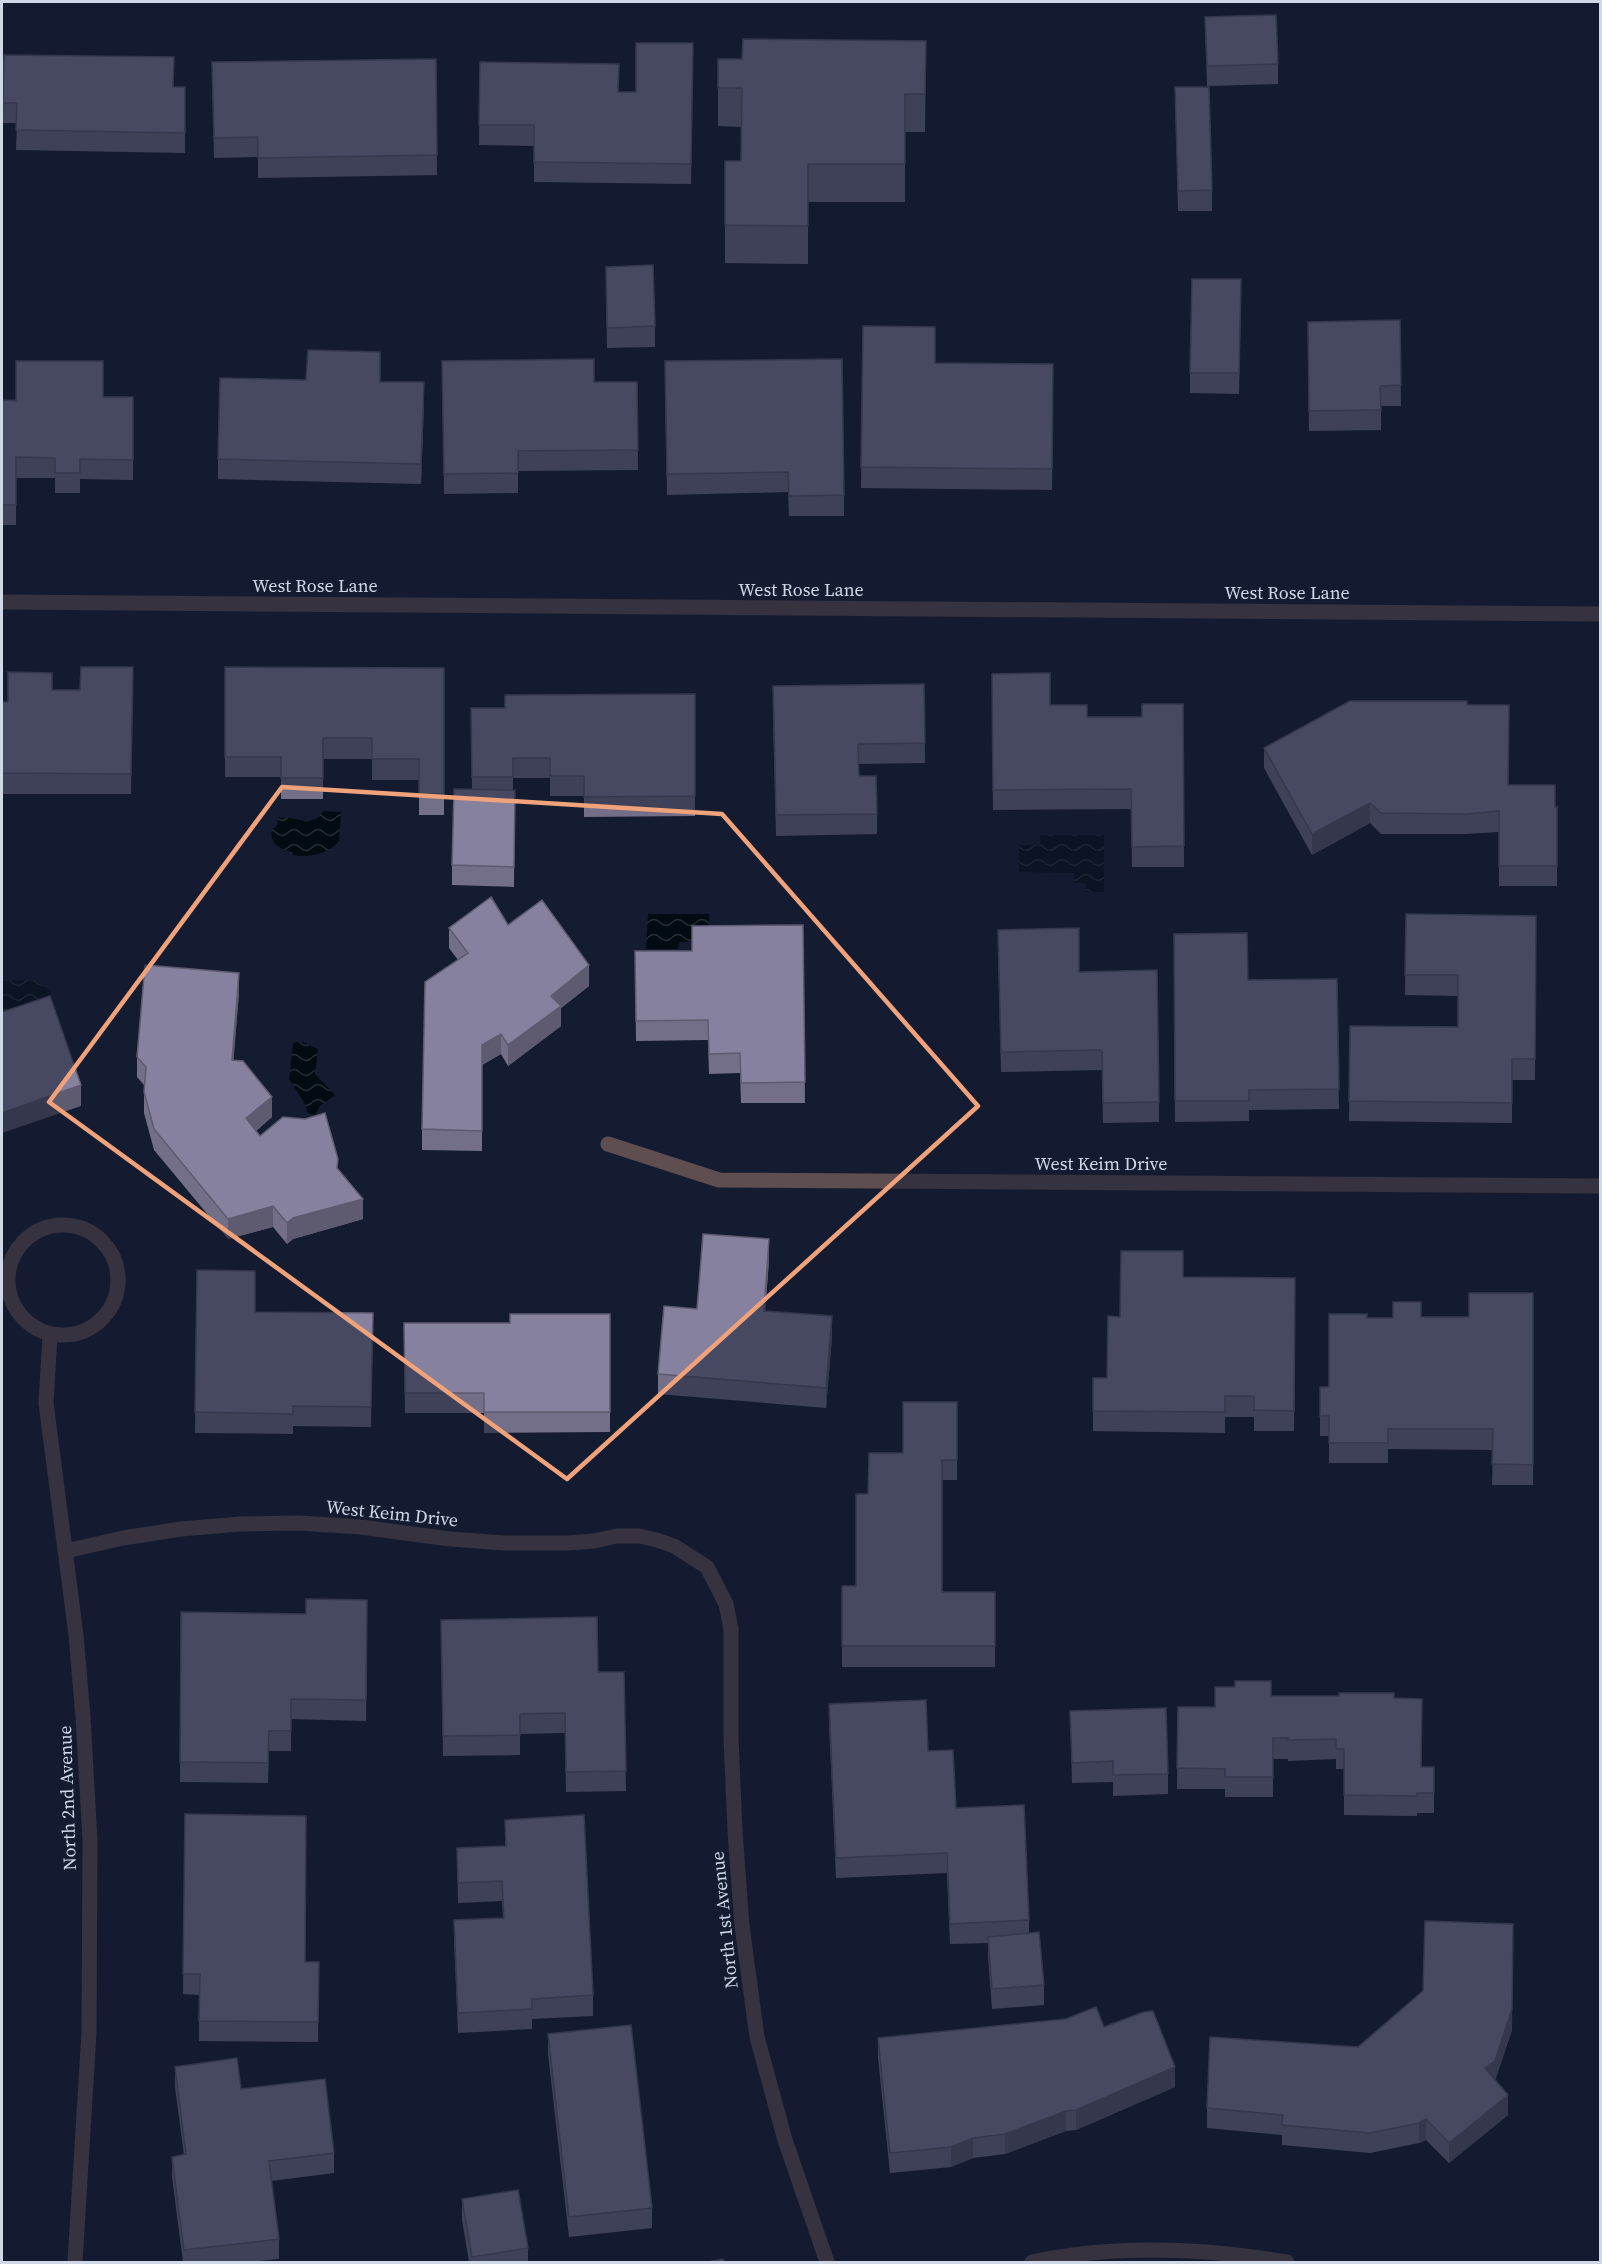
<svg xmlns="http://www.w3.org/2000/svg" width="1602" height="2264" viewBox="0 0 1602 2264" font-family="'Source Serif 4',serif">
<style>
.water{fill:url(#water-waves)}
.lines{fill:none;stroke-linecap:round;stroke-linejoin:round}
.minor{stroke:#5f4e50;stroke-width:15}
.wall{fill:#736f88}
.shaded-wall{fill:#5e5a6f}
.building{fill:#86819e;stroke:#5e5a6f;stroke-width:1.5}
.marked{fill:none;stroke:#f0a27a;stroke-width:4.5;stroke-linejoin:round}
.labels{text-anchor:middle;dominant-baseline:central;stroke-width:6;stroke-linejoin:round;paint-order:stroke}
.street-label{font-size:18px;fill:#d0d7e6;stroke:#141c32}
</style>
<defs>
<pattern id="water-waves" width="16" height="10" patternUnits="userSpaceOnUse" patternTransform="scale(1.5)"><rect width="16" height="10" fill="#000c11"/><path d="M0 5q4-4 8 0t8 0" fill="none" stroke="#242f34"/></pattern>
</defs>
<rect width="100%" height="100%" fill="#141c32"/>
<!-- water -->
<path class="water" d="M 323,811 L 341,812 L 339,841 C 330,854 307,858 292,855 L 293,852 C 281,850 269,843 272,830 L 277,826 L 278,818 C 295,815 313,830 323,811 Z
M 1040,835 L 1104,835 L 1104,892 L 1086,892 L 1086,883 L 1074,883 L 1074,873 L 1019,872 L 1019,845 L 1040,845 Z
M 648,914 L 709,914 L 709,942 L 679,942 L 678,949 L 646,949 Z
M 25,980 L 36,981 L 51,991 L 52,1005 L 28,1011 L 2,1011 L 2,981 Z
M 296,1042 L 303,1042 L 318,1049 L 315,1074 L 335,1095 L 320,1106 L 315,1115 L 308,1113 L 304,1102 L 289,1079 L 293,1044 Z"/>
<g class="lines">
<!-- minor -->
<path class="minor" d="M 2,602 L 1600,614
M 608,1144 L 719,1180 L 1600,1186
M8 1280a55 55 0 1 1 110 0a55 55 0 1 1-110 0Z
M 50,1335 L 46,1403 L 76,1635 L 83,1717 L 90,1840 L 89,2032 L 75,2262
M 66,1551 L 123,1538 L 181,1529 L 240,1524 L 299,1523 L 361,1527 L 450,1539 L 504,1543 L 568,1543 L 594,1541 L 617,1536 L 639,1536 L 657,1540 L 674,1546 L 707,1567 L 726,1604 L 731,1629 L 731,1739 L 735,1831 L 742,1926 L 757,2037 L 785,2140 L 827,2262
M 1032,2262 C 1116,2244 1203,2248 1287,2262"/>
</g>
<!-- wall -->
<path class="wall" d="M 1205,17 L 1278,64 L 1278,84 L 1207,86 Z
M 926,41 L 925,132 L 905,132 L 905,202 L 808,202 L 808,264 L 725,263 L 725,161 L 741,161 L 741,127 L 718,126 L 718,88 L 742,59 Z
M 693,43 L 691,184 L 534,182 L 534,146 L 479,145 L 480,62 L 618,92 L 636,92 Z
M 4,55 L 174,87 L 185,87 L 185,153 L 16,150 L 17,123 L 3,123 Z
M 436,59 L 437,175 L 258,178 L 258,157 L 214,158 L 212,62 Z
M 1175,88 L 1212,190 L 1212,211 L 1178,211 Z
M 606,267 L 655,326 L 655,347 L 607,348 Z
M 1241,300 L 1239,394 L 1190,393 L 1190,373 Z
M 1400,320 L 1401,406 L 1381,406 L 1381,430 L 1309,431 L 1308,342 Z
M 863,326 L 935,363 L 1053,364 L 1052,490 L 861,488 Z
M 442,361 L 594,382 L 637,382 L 638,470 L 518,471 L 518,493 L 444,494 Z
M 380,382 L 424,403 L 421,484 L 218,479 L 218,459 Z
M 665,382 L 844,495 L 844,516 L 789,516 L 788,492 L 667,495 Z
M 103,397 L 133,397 L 133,480 L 80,479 L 80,493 L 55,493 L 55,478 L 16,478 L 16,525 L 2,525 L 2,400 Z
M 133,667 L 131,794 L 2,794 L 2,702 L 8,702 L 52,690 L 80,690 Z
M 225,667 L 444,668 L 444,815 L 419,815 L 419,780 L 372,780 L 372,759 L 323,759 L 323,799 L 281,799 L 281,777 L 225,777 Z
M 992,674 L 1050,705 L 1087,717 L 1142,717 L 1183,704 L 1184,867 L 1132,867 L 1131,809 L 993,810 Z
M 924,684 L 925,763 L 858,764 L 859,776 L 877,814 L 877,834 L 776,836 L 773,706 Z
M 695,694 L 695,816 L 584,817 L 584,796 L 550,796 L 550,778 L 513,778 L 513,790 L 515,790 L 514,887 L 452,885 L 452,865 L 472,789 L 471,708 L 505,708 Z
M 1467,705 L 1508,785 L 1555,807 L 1557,807 L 1557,886 L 1499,886 L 1499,832 L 1465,834 L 1381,834 L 1370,823 L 1312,855 L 1264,768 L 1264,748 Z
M 1406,914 L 1536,916 L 1535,1080 L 1512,1080 L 1512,1123 L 1349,1121 L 1350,1026 L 1458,1027 L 1458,996 L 1405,995 Z
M 508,925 L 589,986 L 561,1008 L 561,1026 L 508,1066 L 501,1054 L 482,1065 L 482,1151 L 422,1150 L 422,1129 L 458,960 L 449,948 L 449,928 Z
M 803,925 L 805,1103 L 741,1103 L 740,1073 L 709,1074 L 708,1040 L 636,1041 L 635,951 L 692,951 Z
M 1174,934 L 1248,980 L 1337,979 L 1339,1109 L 1249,1110 L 1249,1121 L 1175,1122 Z
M 998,950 L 1079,972 L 1159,1102 L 1159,1122 L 1103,1123 L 1102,1070 L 1001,1072 Z
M 239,993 L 233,1060 L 272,1117 L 256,1131 L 260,1136 L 338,1169 L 363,1219 L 293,1239 L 287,1244 L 273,1227 L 228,1239 L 154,1150 L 144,1113 L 144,1085 L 137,1077 L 137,1057 Z
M 769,1260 L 765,1311 L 832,1337 L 826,1408 L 658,1394 L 658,1374 L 697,1309 Z
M 197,1270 L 255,1312 L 373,1313 L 371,1427 L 293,1426 L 293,1434 L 195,1433 Z
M 1183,1277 L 1295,1278 L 1294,1431 L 1254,1431 L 1254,1417 L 1225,1417 L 1225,1433 L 1093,1431 L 1093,1378 L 1107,1378 L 1120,1317 Z
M 1533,1293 L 1533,1485 L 1492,1485 L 1493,1450 L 1388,1449 L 1388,1463 L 1329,1463 L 1329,1436 L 1320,1436 L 1320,1387 L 1329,1387 L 1367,1318 L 1469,1317 Z
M 610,1314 L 610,1432 L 484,1433 L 484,1413 L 405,1413 L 404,1323 L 510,1323 Z
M 957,1402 L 957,1480 L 942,1480 L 942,1592 L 995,1592 L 995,1667 L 842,1667 L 842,1586 L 856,1586 L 903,1453 Z
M 367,1600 L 366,1721 L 291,1719 L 291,1751 L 269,1751 L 268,1783 L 180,1782 L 181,1612 L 306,1614 Z
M 441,1620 L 598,1672 L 624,1672 L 626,1791 L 566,1792 L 565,1733 L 520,1734 L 520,1755 L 443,1756 Z
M 1271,1696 L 1394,1698 L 1422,1767 L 1434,1767 L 1434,1813 L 1417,1813 L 1417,1816 L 1344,1815 L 1344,1769 L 1336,1769 L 1336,1759 L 1288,1761 L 1288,1759 L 1273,1759 L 1273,1797 L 1225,1797 L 1225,1789 L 1177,1789 L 1178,1707 L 1215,1707 Z
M 829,1704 L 928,1751 L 956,1808 L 1029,1920 L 1029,1933 L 1044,1985 L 1044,2005 L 992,2009 L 988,1957 L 988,1943 L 950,1944 L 947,1873 L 836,1878 L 829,1724 Z
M 1070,1711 L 1168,1774 L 1168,1794 L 1113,1796 L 1113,1782 L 1072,1783 Z
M 185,1814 L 305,1962 L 319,1962 L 318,2042 L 199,2041 L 199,1995 L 183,1994 Z
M 505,1820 L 593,1995 L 593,2016 L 532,2019 L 532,2029 L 458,2033 L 454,1941 L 454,1920 L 503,1918 L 502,1901 L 458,1903 L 457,1848 L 505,1846 Z
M 1104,2027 L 1175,2087 L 1076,2130 L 1066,2131 L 1005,2154 L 973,2158 L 951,2167 L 890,2173 L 878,2058 L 878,2038 Z
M 1512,2030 L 1495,2080 L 1508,2115 L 1449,2163 L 1426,2140 L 1419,2143 L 1370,2153 L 1282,2145 L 1282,2135 L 1207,2128 L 1207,2108 L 1358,2047 Z
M 548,2034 L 652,2208 L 652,2228 L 569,2237 L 548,2054 Z
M 175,2067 L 241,2089 L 334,2153 L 334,2173 L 271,2181 L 279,2239 L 279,2259 L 249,2262 L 183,2262 L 172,2177 L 172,2157 L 184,2155 L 175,2087 Z
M 462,2199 L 528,2248 L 528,2262 L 469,2262 L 462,2220 Z"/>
<!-- shaded-wall -->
<path class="shaded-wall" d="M 424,382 L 424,403 L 421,484 L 421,464 Z
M 1370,803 L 1370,823 L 1312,855 L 1312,834 Z
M 589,965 L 589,986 L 561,1008 L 561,1026 L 508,1066 L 508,1045 L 551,996 Z
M 239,973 L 239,993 L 232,1080 L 232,1060 Z
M 501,1034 L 501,1054 L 482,1065 L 482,1151 L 482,1045 Z
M 81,1085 L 81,1106 L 2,1133 L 2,1113 Z
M 272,1097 L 272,1117 L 246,1138 L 246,1118 Z
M 363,1199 L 363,1219 L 293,1239 L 287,1244 L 287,1223 L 293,1218 Z
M 273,1206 L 273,1227 L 228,1239 L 228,1219 Z
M 769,1239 L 769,1260 L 764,1331 L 764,1311 Z
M 832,1316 L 832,1337 L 826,1408 L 826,1388 Z
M 1513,1924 L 1512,2030 L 1495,2081 L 1485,2068 Z
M 1175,2067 L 1175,2087 L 1076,2130 L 1076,2110 Z
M 1508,2095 L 1508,2115 L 1449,2163 L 1449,2143 Z
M 1066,2111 L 1066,2131 L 1005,2154 L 1005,2134 Z
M 1426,2119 L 1426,2140 L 1419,2143 L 1419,2123 Z
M 973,2138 L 973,2158 L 951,2167 L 951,2147 Z"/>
<!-- building -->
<path class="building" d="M 1276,15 L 1278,64 L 1207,66 L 1205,17 Z
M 743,39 L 926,41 L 925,94 L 905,94 L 905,164 L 808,164 L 808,226 L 725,225 L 725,161 L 741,161 L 742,88 L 718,88 L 718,59 L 742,59 Z
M 636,43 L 693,43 L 691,164 L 534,162 L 534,125 L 479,125 L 480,62 L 619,64 L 618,92 L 636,92 Z
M 4,55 L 174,57 L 173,87 L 185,87 L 185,133 L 16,130 L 17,103 L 3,103 Z
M 436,59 L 437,155 L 258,158 L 258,137 L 214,138 L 212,62 Z
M 1175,87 L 1209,87 L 1212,190 L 1178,191 Z
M 653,265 L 655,326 L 607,328 L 606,267 Z
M 1192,279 L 1241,279 L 1239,373 L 1190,373 Z
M 1400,320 L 1401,385 L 1380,386 L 1381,410 L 1309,411 L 1308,322 Z
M 863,326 L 935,327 L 935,363 L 1053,364 L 1052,469 L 861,467 Z
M 308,350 L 380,352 L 380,382 L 424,382 L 421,464 L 218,459 L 220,378 L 306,380 Z
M 594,359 L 594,382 L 637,382 L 638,450 L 518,451 L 518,473 L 444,474 L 442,361 Z
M 842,359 L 844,495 L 789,496 L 788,472 L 667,474 L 665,361 Z
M 16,361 L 103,361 L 103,397 L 133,397 L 133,460 L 80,459 L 80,473 L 55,473 L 55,458 L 16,457 L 16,505 L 2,505 L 2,400 L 16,401 Z
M 81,667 L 133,667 L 131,774 L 2,773 L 2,702 L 8,702 L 8,672 L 52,673 L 52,690 L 80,690 Z
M 225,667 L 444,668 L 444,794 L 419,794 L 419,759 L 372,759 L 372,738 L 323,738 L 323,778 L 281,778 L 281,757 L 225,757 Z
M 1050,673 L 1050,705 L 1087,705 L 1087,717 L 1142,717 L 1142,704 L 1183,704 L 1184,846 L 1132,847 L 1131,789 L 993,790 L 992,674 Z
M 924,684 L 925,743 L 858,744 L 859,776 L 876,776 L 877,814 L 776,815 L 773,686 Z
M 695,694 L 695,796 L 584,797 L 584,776 L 550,776 L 550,758 L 513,758 L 513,777 L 472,777 L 471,708 L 505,708 L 505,695 Z
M 1350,701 L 1467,701 L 1467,705 L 1509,705 L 1508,785 L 1555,785 L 1555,807 L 1557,807 L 1557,866 L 1499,866 L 1499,811 L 1465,814 L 1381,813 L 1370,803 L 1312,834 L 1264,748 Z
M 454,789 L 515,790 L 514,867 L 452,865 Z
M 491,897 L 508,925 L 542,900 L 589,965 L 551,996 L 561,1006 L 508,1045 L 501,1034 L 482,1045 L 482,1131 L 422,1129 L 425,982 L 468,953 L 449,928 Z
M 1406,914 L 1536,916 L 1535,1059 L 1512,1059 L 1512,1103 L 1349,1101 L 1350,1026 L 1458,1027 L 1458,975 L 1405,975 Z
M 803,925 L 805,1082 L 741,1083 L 740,1053 L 709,1054 L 708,1020 L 636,1021 L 635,951 L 692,951 L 692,926 Z
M 1079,928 L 1079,972 L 1157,970 L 1159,1102 L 1103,1103 L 1102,1050 L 1001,1052 L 998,930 Z
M 1247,933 L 1248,980 L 1337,979 L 1339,1089 L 1249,1090 L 1249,1101 L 1175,1101 L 1174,934 Z
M 145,965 L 239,973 L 232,1060 L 243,1061 L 272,1097 L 246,1118 L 260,1136 L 283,1117 L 305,1119 L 325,1113 L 338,1159 L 337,1168 L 363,1199 L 293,1218 L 287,1223 L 273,1206 L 228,1219 L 154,1129 L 144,1092 L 146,1067 L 137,1057 Z
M 50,996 L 81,1085 L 2,1113 L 2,1012 Z
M 703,1234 L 769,1239 L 764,1311 L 832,1316 L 826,1388 L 658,1374 L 664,1306 L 697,1309 Z
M 1121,1251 L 1183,1251 L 1183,1277 L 1295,1278 L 1294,1411 L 1254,1410 L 1254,1396 L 1225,1396 L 1225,1412 L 1093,1411 L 1093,1378 L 1107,1378 L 1108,1316 L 1120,1317 Z
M 197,1270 L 255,1271 L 255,1312 L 373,1313 L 371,1407 L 293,1406 L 293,1414 L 195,1412 Z
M 1469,1293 L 1533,1293 L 1533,1465 L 1492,1464 L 1493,1429 L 1388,1429 L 1388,1443 L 1329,1443 L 1329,1416 L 1320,1416 L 1320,1387 L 1329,1387 L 1329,1314 L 1367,1314 L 1367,1318 L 1393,1318 L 1393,1302 L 1421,1302 L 1421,1317 L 1469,1317 Z
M 510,1314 L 610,1314 L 610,1412 L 484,1412 L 484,1393 L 405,1393 L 404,1323 L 510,1323 Z
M 903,1402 L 957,1402 L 957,1460 L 942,1460 L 942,1592 L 995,1592 L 995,1646 L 842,1646 L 842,1586 L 856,1586 L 856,1494 L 868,1494 L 869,1453 L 903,1453 Z
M 306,1599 L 367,1600 L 366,1700 L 291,1699 L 291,1731 L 269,1731 L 268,1763 L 180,1762 L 181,1612 L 306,1614 Z
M 597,1617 L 598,1672 L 624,1672 L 626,1771 L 566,1772 L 565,1713 L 520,1714 L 520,1735 L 443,1736 L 441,1620 Z
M 1235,1681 L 1271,1681 L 1271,1696 L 1339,1696 L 1339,1693 L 1394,1693 L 1394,1698 L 1422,1699 L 1421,1767 L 1434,1767 L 1434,1793 L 1417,1793 L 1417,1796 L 1344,1795 L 1344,1749 L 1336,1749 L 1336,1739 L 1288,1740 L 1288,1738 L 1273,1738 L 1273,1777 L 1225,1777 L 1225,1769 L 1177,1768 L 1178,1707 L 1215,1707 L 1215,1687 L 1235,1687 Z
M 926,1700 L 928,1751 L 953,1750 L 956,1808 L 1024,1805 L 1029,1920 L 950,1924 L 947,1853 L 836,1858 L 829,1704 Z
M 1166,1708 L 1168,1774 L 1113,1775 L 1113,1761 L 1072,1763 L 1070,1711 Z
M 185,1814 L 306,1816 L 305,1962 L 319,1962 L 318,2022 L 199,2021 L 200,1974 L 183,1974 Z
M 584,1815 L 593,1995 L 532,1999 L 532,2009 L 458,2013 L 454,1920 L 504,1918 L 502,1881 L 458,1883 L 457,1848 L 506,1846 L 505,1820 Z
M 1425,1921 L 1513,1924 L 1512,2009 L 1495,2061 L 1485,2068 L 1508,2095 L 1449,2143 L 1426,2119 L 1419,2123 L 1370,2133 L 1282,2125 L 1283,2115 L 1207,2108 L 1210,2037 L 1358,2047 L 1423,1991 Z
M 1039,1932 L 1044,1985 L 992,1989 L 988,1937 Z
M 1096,2007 L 1104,2027 L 1144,2012 L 1153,2011 L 1175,2067 L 1076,2110 L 1066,2111 L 1005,2134 L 973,2138 L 951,2147 L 890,2153 L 878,2038 L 1066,2019 Z
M 631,2025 L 652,2208 L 569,2217 L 548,2034 Z
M 237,2058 L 241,2089 L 325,2079 L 334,2153 L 269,2161 L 279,2239 L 184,2250 L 172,2157 L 186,2154 L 175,2067 Z
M 518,2190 L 528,2248 L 472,2257 L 462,2199 Z
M 723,2259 L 724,2262 L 708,2262 Z"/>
<!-- marked area -->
<path d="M0 0H1602V2264H0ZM 282,787 L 722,814 L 978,1106 L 567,1479 L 49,1102 Z" fill="#141c32" fill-opacity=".55" fill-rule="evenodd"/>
<path class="marked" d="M 282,787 L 722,814 L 978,1106 L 567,1479 L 49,1102 Z"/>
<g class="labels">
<!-- street labels -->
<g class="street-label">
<text x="315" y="585">West Rose Lane</text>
<text x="801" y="589">West Rose Lane</text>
<text x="1287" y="592">West Rose Lane</text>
<text x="1101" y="1163">West Keim Drive</text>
<text transform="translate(392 1513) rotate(6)">West Keim Drive</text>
<text transform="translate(67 1798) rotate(-92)">North 2nd Avenue</text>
<text transform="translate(724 1920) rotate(-96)">North 1st Avenue</text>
</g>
</g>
<!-- border -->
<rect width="1602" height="2264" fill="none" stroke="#d0d7e6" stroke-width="6"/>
</svg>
